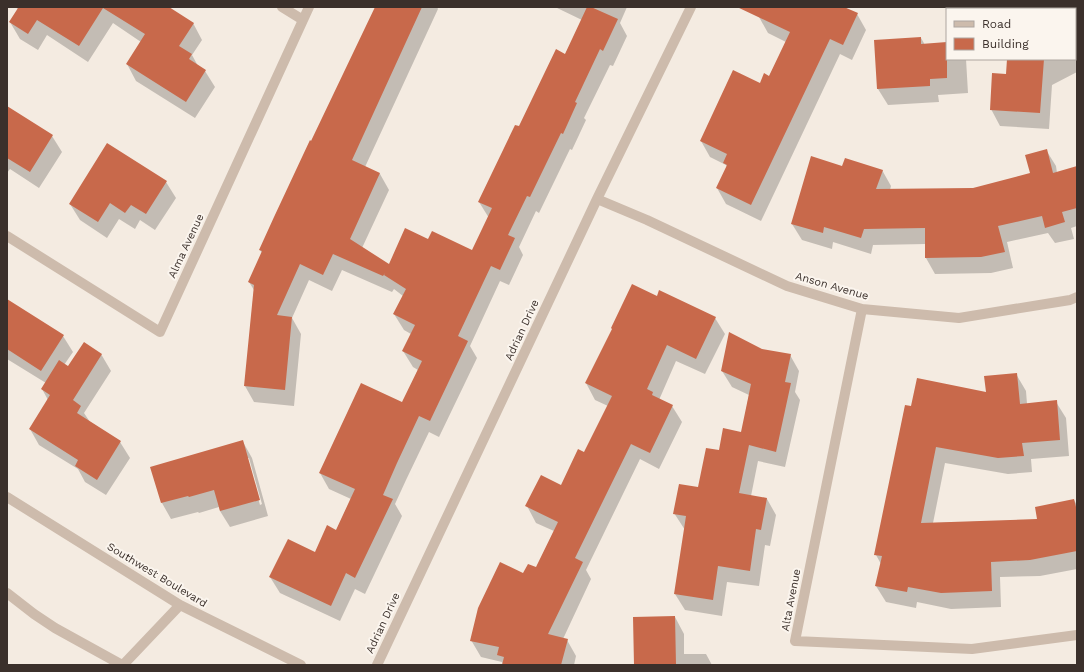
<svg xmlns="http://www.w3.org/2000/svg" width="1084" height="672" viewBox="0 0 1084 672" font-family="'Work Sans',sans-serif">
<style>
.shadow{fill:#0003;fill-rule:evenodd}
.building{fill:#c8694b}
.lines{fill:none;stroke-linecap:round;stroke-linejoin:round}
.minor{stroke:#cdbbac;stroke-width:10}
.labels{text-anchor:middle;dominant-baseline:central;stroke-width:4;stroke-linejoin:round;paint-order:stroke}
.street-label{font-size:11px;fill:#3b302b;stroke:#fbf5ee}
</style>
<rect width="100%" height="100%" fill="#f4ebe1"/>
<!-- shadow -->
<path class="shadow" d="M 15,7 L 167,7 L 193,23 L 202,40 L 192,55 L 198,66 L 205,71 L 215,87 L 195,118 L 136,81 L 127,64 L 141,42 L 113,23 L 88,62 L 47,35 L 38,50 L 20,39 L 10,22 L 18,9 Z
M 376,7 L 437,7 L 438,9 L 365,167 L 380,174 L 389,190 L 362,248 L 389,266 L 428,241 L 473,251 L 489,218 L 479,202 L 519,128 L 565,55 L 582,20 L 555,7 L 627,7 L 620,23 L 627,36 L 613,66 L 610,65 L 584,118 L 586,120 L 572,150 L 570,149 L 539,213 L 536,211 L 519,247 L 523,255 L 509,285 L 500,281 L 470,346 L 477,358 L 439,437 L 429,432 L 406,480 L 395,504 L 402,516 L 365,594 L 355,589 L 340,621 L 280,593 L 270,577 L 315,553 L 336,531 L 351,499 L 329,489 L 320,473 L 403,403 L 418,370 L 413,367 L 403,351 L 411,334 L 404,330 L 394,314 L 403,296 L 394,289 L 392,292 L 342,270 L 332,291 L 309,280 L 292,318 L 301,334 L 294,406 L 254,402 L 245,386 L 254,290 L 249,282 L 262,253 L 260,250 Z
M 763,7 L 842,7 L 857,14 L 866,30 L 852,60 L 840,54 L 761,221 L 726,204 L 717,188 L 727,167 L 726,165 L 710,157 L 701,141 L 760,84 L 769,77 L 786,42 L 768,33 L 759,17 Z
M 1055,7 L 1077,7 L 1077,72 L 1052,85 L 1049,129 L 1000,126 L 991,109 L 1007,75 L 1008,59 L 1075,59 L 1075,9 L 1052,9 Z
M 921,38 L 925,45 L 947,43 L 947,59 L 966,59 L 968,93 L 938,95 L 939,102 L 888,105 L 878,89 L 875,41 Z
M 7,107 L 52,136 L 62,152 L 39,188 L 10,169 L 7,173 Z
M 1046,150 L 1056,166 L 1057,173 L 1077,167 L 1077,226 L 1071,228 L 1074,239 L 1055,243 L 1048,233 L 1007,242 L 1013,268 L 991,273 L 935,274 L 926,258 L 926,244 L 873,245 L 871,254 L 833,242 L 832,249 L 802,240 L 792,224 L 843,167 L 882,170 L 891,186 L 890,190 L 973,189 L 1032,174 Z
M 166,182 L 176,198 L 155,230 L 140,220 L 135,229 L 119,219 L 107,238 L 80,220 L 70,204 Z
M 657,297 L 715,318 L 725,334 L 705,374 L 676,361 L 659,400 L 672,406 L 682,422 L 659,469 L 640,459 L 586,570 L 591,579 L 563,639 L 567,640 L 576,656 L 574,665 L 503,665 L 502,662 L 481,657 L 471,640 L 524,575 L 536,569 L 554,531 L 536,523 L 527,506 L 561,486 L 585,454 L 608,406 L 595,400 L 586,383 L 613,329 Z
M 7,300 L 63,336 L 73,352 L 64,365 L 69,368 L 101,354 L 111,371 L 84,413 L 90,422 L 120,442 L 130,458 L 106,495 L 85,482 L 78,469 L 39,445 L 30,429 L 48,400 L 42,389 L 46,383 L 7,359 Z
M 762,350 L 790,355 L 799,371 L 795,392 L 800,400 L 785,467 L 758,461 L 751,496 L 767,499 L 776,515 L 770,546 L 765,545 L 759,586 L 727,582 L 722,616 L 685,610 L 675,594 L 685,530 L 674,513 L 699,488 L 720,451 L 742,433 L 749,395 L 732,387 L 722,371 Z
M 1016,374 L 1026,391 L 1027,404 L 1056,402 L 1066,418 L 1069,456 L 1031,459 L 1032,472 L 1008,474 L 945,463 L 933,523 L 1039,520 L 1074,500 L 1077,505 L 1077,569 L 1040,576 L 1000,577 L 1001,607 L 951,609 L 917,602 L 916,608 L 886,602 L 876,586 L 881,564 L 876,555 L 905,407 L 912,407 L 987,393 Z
M 243,442 L 252,458 L 268,516 L 230,527 L 220,511 L 219,507 L 199,513 L 198,512 L 171,519 L 162,503 L 152,468 ZM 247,458 L 249,458 L 262,504 L 260,505 Z
M 675,617 L 684,634 L 684,654 L 706,654 L 712,665 L 635,665 Z"/>
<!-- building -->
<path class="building" d="M 17,7 L 169,7 L 194,23 L 179,46 L 192,54 L 189,59 L 206,70 L 186,102 L 126,64 L 145,34 L 103,8 L 79,46 L 37,20 L 28,34 L 9,22 L 18,8 Z
M 375,7 L 422,7 L 352,160 L 380,173 L 350,239 L 389,264 L 405,228 L 428,239 L 432,231 L 472,250 L 492,208 L 478,202 L 515,125 L 519,126 L 556,49 L 565,54 L 587,7 L 591,7 L 618,19 L 603,51 L 600,49 L 575,102 L 577,103 L 563,134 L 561,133 L 530,197 L 527,196 L 508,235 L 515,238 L 500,270 L 491,266 L 458,336 L 468,341 L 430,421 L 419,416 L 397,463 L 383,495 L 393,499 L 355,578 L 346,573 L 331,606 L 269,577 L 288,539 L 315,552 L 327,525 L 336,530 L 355,489 L 319,473 L 361,383 L 402,402 L 422,361 L 402,351 L 415,325 L 393,314 L 406,289 L 384,275 L 385,273 L 383,276 L 333,254 L 323,275 L 300,264 L 277,315 L 292,317 L 285,390 L 244,386 L 254,285 L 248,282 L 262,251 L 259,250 L 274,217 L 310,140 L 311,141 Z
M 737,7 L 844,7 L 858,13 L 843,45 L 830,39 L 751,205 L 716,188 L 727,165 L 723,163 L 727,154 L 700,141 L 733,70 L 760,83 L 764,73 L 769,76 L 790,32 Z
M 921,37 L 921,44 L 947,42 L 947,78 L 930,79 L 930,86 L 877,89 L 874,40 Z
M 1007,59 L 1044,59 L 1040,113 L 990,110 L 992,73 L 1006,74 Z
M 7,106 L 53,135 L 30,172 L 7,158 Z
M 107,143 L 167,181 L 146,214 L 131,205 L 125,213 L 110,203 L 98,222 L 69,204 Z
M 1047,149 L 1053,173 L 1077,166 L 1077,208 L 1062,212 L 1065,222 L 1045,228 L 1042,216 L 998,226 L 1005,252 L 981,257 L 925,258 L 925,228 L 864,229 L 861,238 L 824,227 L 823,233 L 791,224 L 811,156 L 842,166 L 845,158 L 883,170 L 876,189 L 973,188 L 1030,173 L 1025,155 Z
M 632,284 L 657,296 L 659,290 L 716,317 L 696,359 L 667,345 L 647,389 L 653,392 L 652,395 L 673,405 L 650,453 L 631,444 L 575,558 L 583,562 L 548,634 L 568,639 L 561,665 L 502,665 L 504,657 L 497,655 L 499,647 L 470,641 L 478,608 L 500,562 L 523,573 L 528,564 L 536,567 L 558,522 L 525,506 L 541,475 L 561,485 L 578,449 L 584,452 L 612,396 L 585,383 L 612,329 L 611,328 Z
M 7,299 L 64,335 L 41,371 L 7,349 Z
M 729,332 L 762,349 L 791,354 L 785,382 L 791,383 L 776,452 L 749,445 L 739,493 L 767,498 L 761,530 L 756,529 L 750,571 L 718,566 L 713,600 L 674,594 L 686,516 L 673,514 L 679,484 L 698,487 L 706,448 L 719,450 L 723,428 L 741,432 L 751,384 L 721,371 Z
M 84,342 L 102,354 L 73,400 L 81,406 L 77,413 L 121,441 L 97,480 L 75,466 L 78,460 L 29,429 L 50,395 L 41,389 L 59,360 L 68,366 Z
M 1017,373 L 1020,404 L 1057,400 L 1060,440 L 1022,443 L 1024,456 L 998,458 L 936,447 L 921,523 L 1037,519 L 1035,507 L 1074,499 L 1077,511 L 1077,551 L 1030,560 L 991,562 L 992,591 L 941,593 L 908,587 L 907,592 L 875,586 L 882,556 L 874,555 L 905,405 L 911,406 L 917,378 L 986,392 L 984,376 Z
M 243,440 L 260,500 L 220,511 L 214,490 L 189,497 L 188,496 L 161,503 L 150,467 Z
M 675,616 L 676,665 L 634,665 L 633,617 Z"/>
<g class="lines">
<!-- minor -->
<path class="minor" d="M 282,7 L 303,20
M 597,199 L 647,220 L 787,286 L 862,309 L 959,318 L 1070,300 L 1077,297
M 7,236 L 160,332 L 309,7
M 862,309 L 795,641 L 972,649 L 1077,635
M 7,497 L 180,605 L 301,665
M 7,593 L 34,614 L 55,628 L 122,665
M 123,665 L 180,605
M 377,665 L 597,199 L 691,7"/>
</g>
<g class="labels">
<!-- street labels -->
<g class="street-label">
<text transform="translate(186 246) rotate(-65)">Alma Avenue</text>
<text transform="translate(832 286) rotate(16)">Anson Avenue</text>
<text transform="translate(522 330) rotate(-65)">Adrian Drive</text>
<text transform="translate(157 575) rotate(31)">Southwest Boulevard</text>
<text transform="translate(791 600) rotate(-79)">Alta Avenue</text>
<text transform="translate(383 623) rotate(-65)">Adrian Drive</text>
</g>
</g>
<!-- border -->
<rect width="1084" height="672" fill="none" stroke="#3b302b" stroke-width="16"/>
<!-- legend -->
<rect x="946" y="8" width="130" height="52" fill="#fbf5ee" stroke="#aea6a0"/>
<rect x="954" y="21" width="20" height="6" fill="#cdbbac" stroke="#aea6a0"/>
<text x="982" y="28" font-size="12" fill="#3b302b">Road</text>
<rect x="954" y="38" width="20" height="12" fill="#c8694b" stroke="#aea6a0"/>
<text x="982" y="48" font-size="12" fill="#3b302b">Building</text>
</svg>
